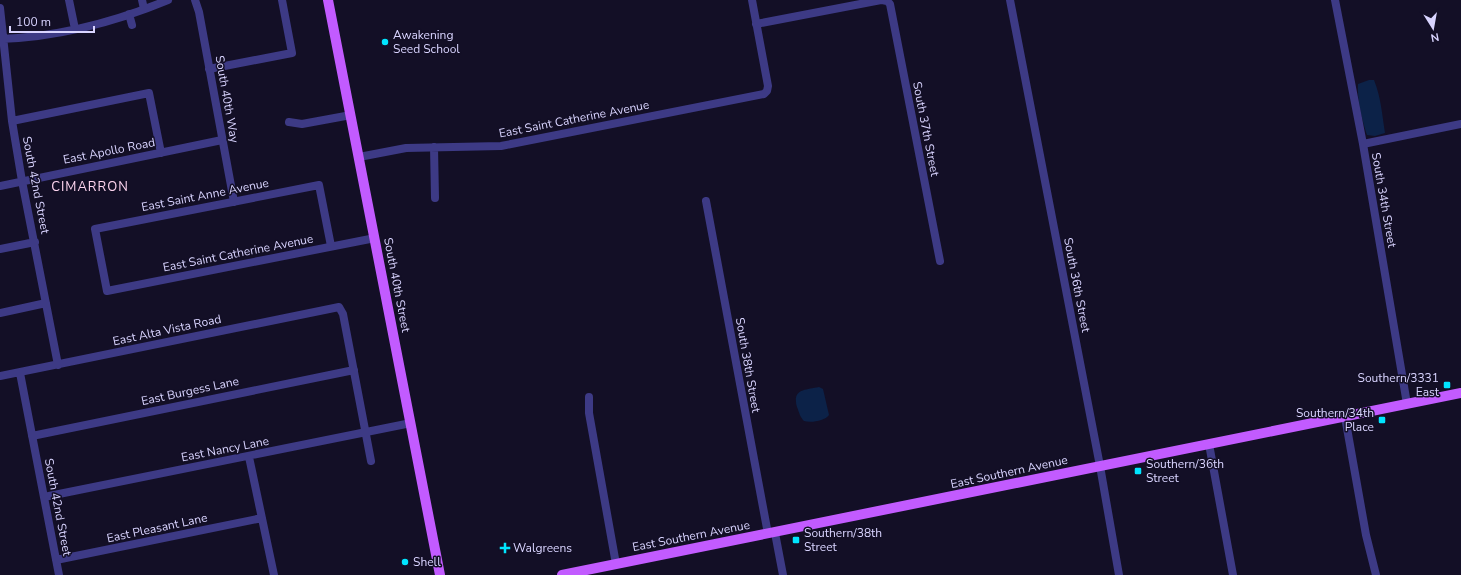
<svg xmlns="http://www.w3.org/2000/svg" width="1461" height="575" viewBox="0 0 1461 575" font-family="'Nunito Sans',sans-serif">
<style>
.water{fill:#0c2248}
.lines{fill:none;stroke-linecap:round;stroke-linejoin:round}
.minor{stroke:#3d3a85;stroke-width:8}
.major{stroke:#c25bff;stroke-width:10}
.poi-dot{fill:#00e5ff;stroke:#130f26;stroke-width:1.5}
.labels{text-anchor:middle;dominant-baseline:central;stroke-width:3;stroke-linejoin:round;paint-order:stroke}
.poi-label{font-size:12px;fill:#d9d4ff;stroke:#130f26;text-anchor:start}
.street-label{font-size:12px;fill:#d9d4ff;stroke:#130f26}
.neighbourhood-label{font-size:13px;letter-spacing:1px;fill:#ffd6f0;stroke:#130f26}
</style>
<rect width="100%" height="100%" fill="#130f26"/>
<!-- water -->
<path class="water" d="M 1369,80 L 1374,80 C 1381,97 1382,115 1385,133 L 1375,136 L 1367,135 C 1362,120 1357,100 1358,84 Z
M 819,387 L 823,389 L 829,415 C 825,421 811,423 804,421 C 800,417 799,412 797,407 C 792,389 805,390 819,387 Z"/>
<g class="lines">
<!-- minor -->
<path class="minor" d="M 69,0 L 75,29
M 142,0 L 144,9
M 195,0 L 199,12 L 234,202
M 882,0 L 887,1 L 890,4 L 940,261
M 1010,0 L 1100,466 L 1119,575
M 1335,0 L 1363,144 L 1407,404
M 0,8 L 12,121 L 22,181 L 58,365
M 129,14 L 132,25
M 756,24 L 881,0
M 0,39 C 57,37 115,22 168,0
M 209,69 L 292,53 L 282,0
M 12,121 L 149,93 L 161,153
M 289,122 L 302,124 L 351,115
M 1363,144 L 1461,124
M 434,147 L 435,198
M 359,157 L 406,148 L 501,146 L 764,94 L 767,91 L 768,86 L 752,0
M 0,186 L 222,140
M 706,201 L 768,534
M 331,246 L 319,185 L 95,229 L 107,291 L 375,238
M 0,249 L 35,242
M 0,313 L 46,303
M 20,373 L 59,575
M 0,376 L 339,307 L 343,314 L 371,461
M 589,397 L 589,413 L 616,564
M 1345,417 L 1366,535 L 1376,575
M 32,436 L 354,370
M 1209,444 L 1233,575
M 249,457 L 274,575
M 44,497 L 411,423
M 775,533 L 783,575
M 56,560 L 262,518"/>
<!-- major -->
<path class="major" d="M 328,0 L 440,575
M 562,575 L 1461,393"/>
</g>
<!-- markers -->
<g class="poi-dot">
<circle cx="385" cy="42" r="4"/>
<rect x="1443" y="381" width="8" height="8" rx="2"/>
<rect x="1378" y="416" width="8" height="8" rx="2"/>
<rect x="1134" y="467" width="8" height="8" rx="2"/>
<rect x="792" y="536" width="8" height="8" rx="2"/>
<path d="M503 542h4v4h4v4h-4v4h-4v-4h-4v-4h4z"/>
<circle cx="405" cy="562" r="4"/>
</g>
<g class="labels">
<!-- poi labels -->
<g class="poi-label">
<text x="393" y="35">Awakening<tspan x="393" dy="14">Seed School</tspan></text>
<text x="1439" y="378" text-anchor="end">Southern/3331<tspan x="1439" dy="14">East</tspan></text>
<text x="1374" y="413" text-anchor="end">Southern/34th<tspan x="1374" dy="14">Place</tspan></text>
<text x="1146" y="464">Southern/36th<tspan x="1146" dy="14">Street</tspan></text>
<text x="804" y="533">Southern/38th<tspan x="804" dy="14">Street</tspan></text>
<text x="513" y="548">Walgreens</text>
<text x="413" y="562">Shell</text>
</g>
<!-- street labels -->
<g class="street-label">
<text transform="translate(227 99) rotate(80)">South 40th Way</text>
<text transform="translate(574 119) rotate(-11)">East Saint Catherine Avenue</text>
<text transform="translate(926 129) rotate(79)">South 37th Street</text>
<text transform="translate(109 151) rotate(-11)">East Apollo Road</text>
<text transform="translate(36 185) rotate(79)">South 42nd Street</text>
<text transform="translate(205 195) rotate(-11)">East Saint Anne Avenue</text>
<text transform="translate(1384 200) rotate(80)">South 34th Street</text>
<text transform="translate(238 253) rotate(-11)">East Saint Catherine Avenue</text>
<text transform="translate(397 285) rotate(79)">South 40th Street</text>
<text transform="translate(1077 285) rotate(79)">South 36th Street</text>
<text transform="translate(167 330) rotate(-12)">East Alta Vista Road</text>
<text transform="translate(748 365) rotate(80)">South 38th Street</text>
<text transform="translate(190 391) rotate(-12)">East Burgess Lane</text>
<text transform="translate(225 449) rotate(-11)">East Nancy Lane</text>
<text transform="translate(1009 472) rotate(-12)">East Southern Avenue</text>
<text transform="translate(58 507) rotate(79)">South 42nd Street</text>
<text transform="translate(157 528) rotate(-12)">East Pleasant Lane</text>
<text transform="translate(691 536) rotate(-11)">East Southern Avenue</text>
</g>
<!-- neighbourhood labels -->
<g class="neighbourhood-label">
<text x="90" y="187">CIMARRON</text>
</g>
</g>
<!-- north arrow -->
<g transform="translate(1433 28) rotate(169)" stroke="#130f26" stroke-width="3" paint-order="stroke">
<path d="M0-3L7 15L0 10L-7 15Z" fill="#d9d4ff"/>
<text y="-6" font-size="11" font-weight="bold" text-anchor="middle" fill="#d9d4ff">N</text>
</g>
<!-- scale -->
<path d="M10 26v6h84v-6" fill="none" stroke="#d9d4ff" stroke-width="2"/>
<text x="16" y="26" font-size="12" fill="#d9d4ff" stroke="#130f26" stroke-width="3" paint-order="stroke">100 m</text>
</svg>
